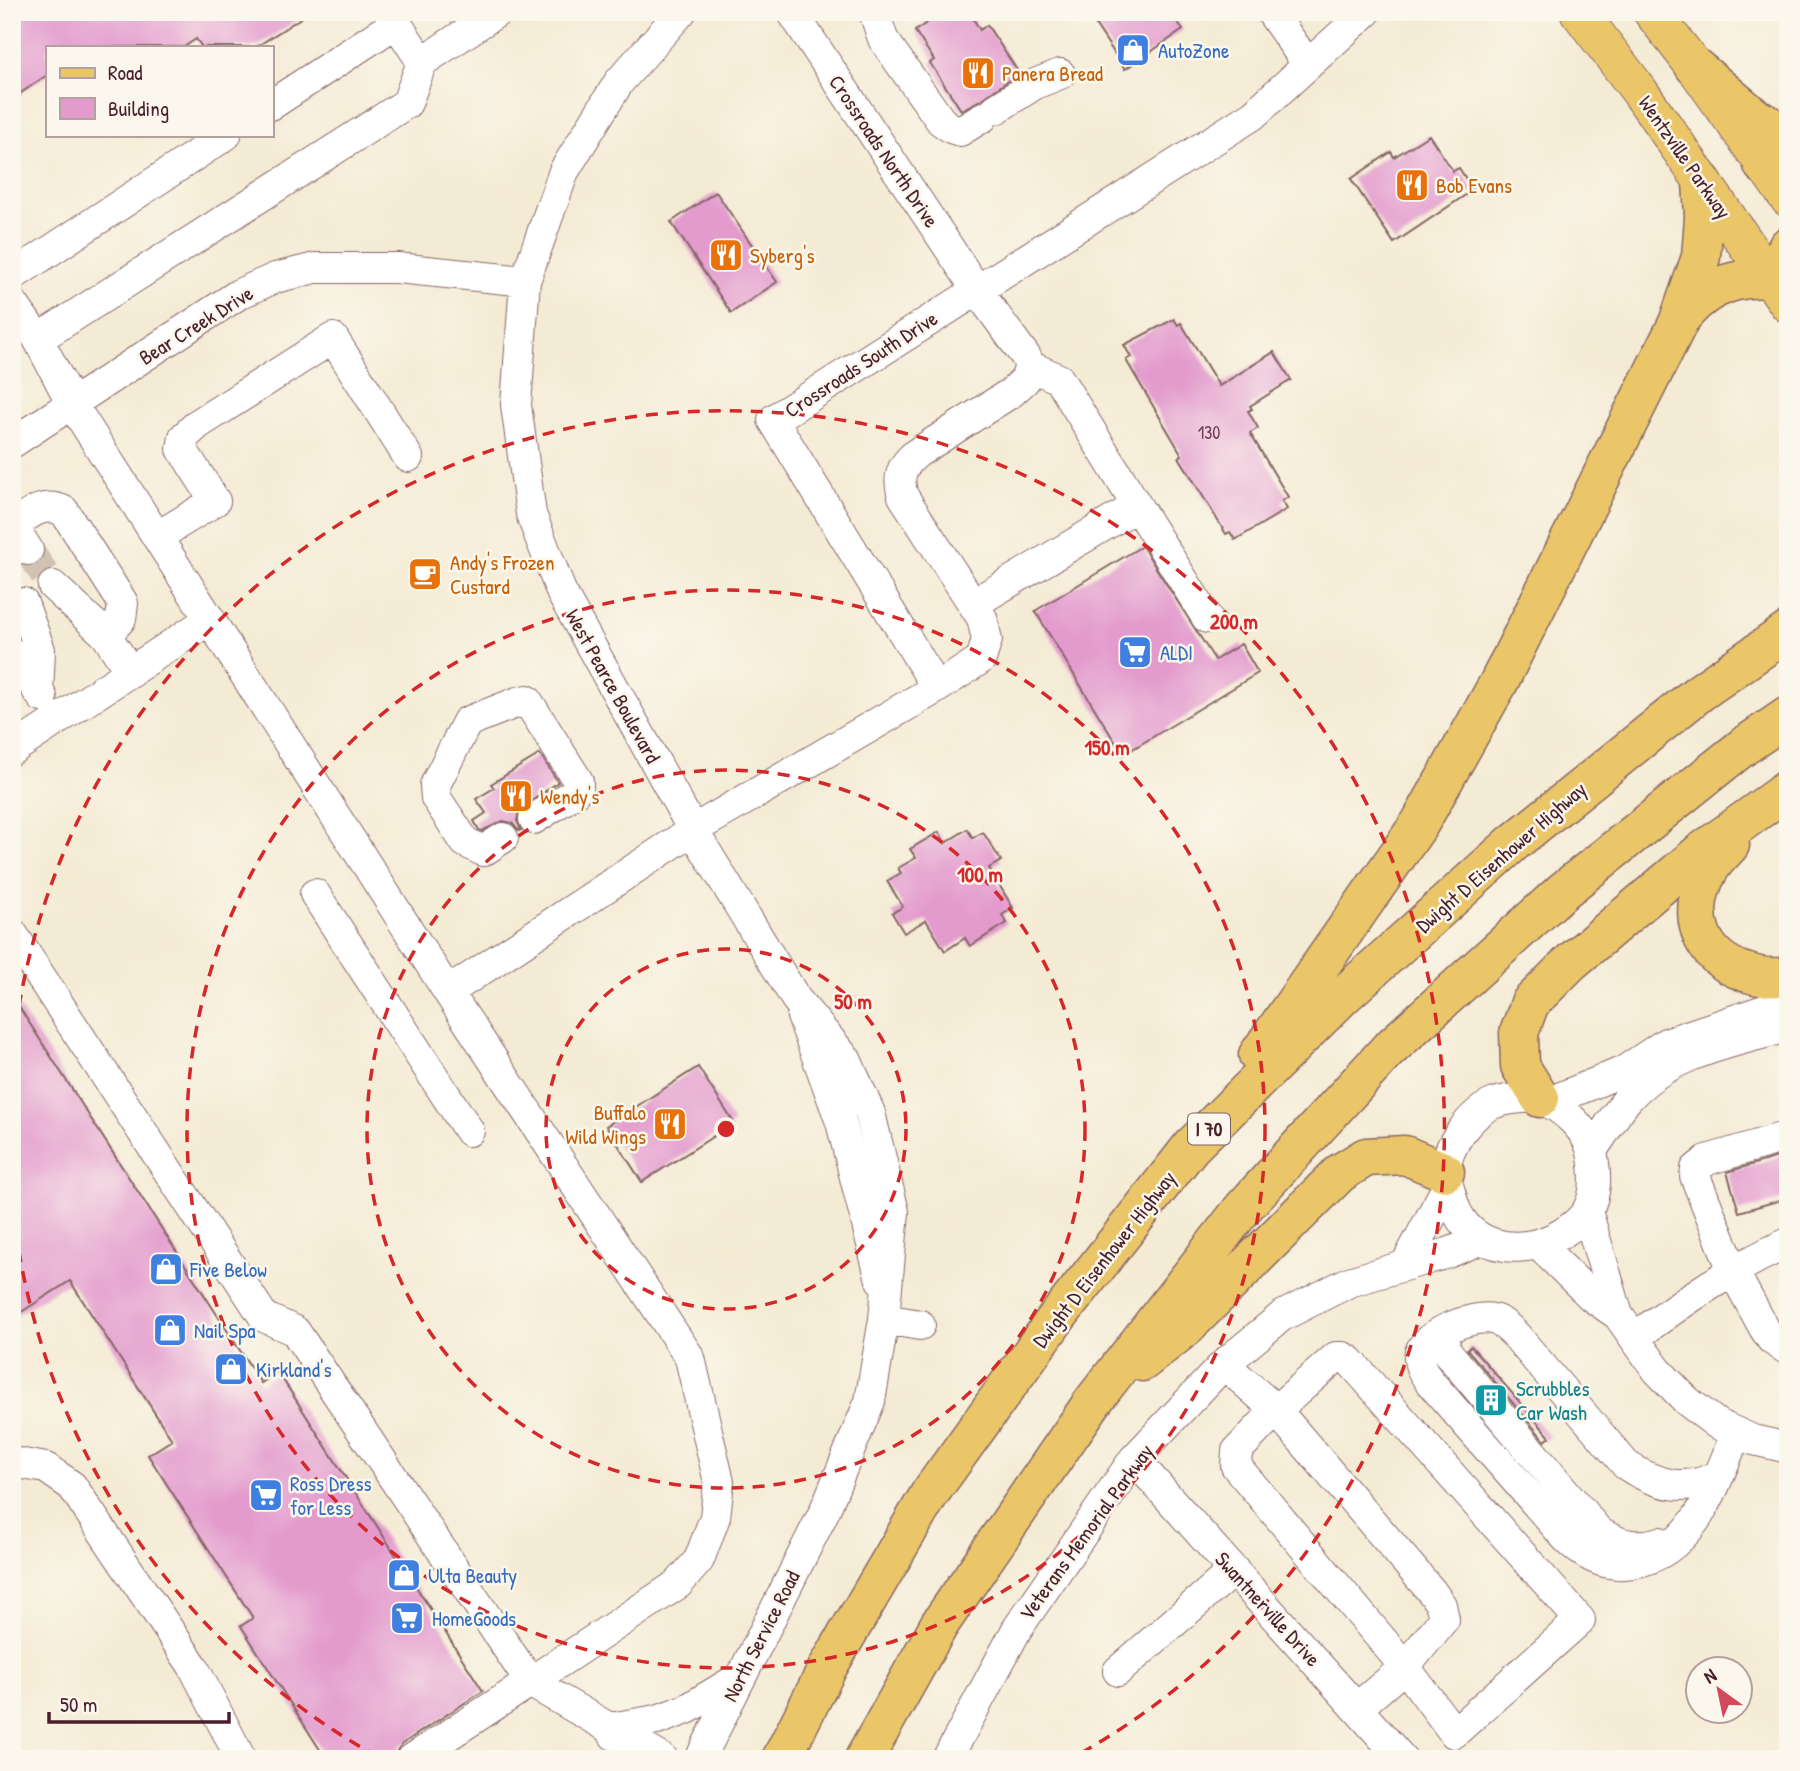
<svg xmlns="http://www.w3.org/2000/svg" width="1800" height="1771" viewBox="0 0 1800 1771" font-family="'Patrick Hand',sans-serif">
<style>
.building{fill:#e39bce}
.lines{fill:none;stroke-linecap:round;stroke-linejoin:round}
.minor-tunnel{stroke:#d2c2b2;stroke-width:30;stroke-dasharray:30 15;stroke-linecap:butt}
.minor-casing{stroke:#866666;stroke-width:32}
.major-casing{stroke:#866666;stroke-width:39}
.highway-casing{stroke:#866666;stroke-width:41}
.minor{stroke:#fff;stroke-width:30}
.major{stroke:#ebc669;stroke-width:37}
.highway{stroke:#ebc669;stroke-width:38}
.ring{fill:none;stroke:#d62828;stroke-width:3.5;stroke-dasharray:12 9}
.labels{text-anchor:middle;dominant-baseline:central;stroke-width:5;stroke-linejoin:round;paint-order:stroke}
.number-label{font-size:18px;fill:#703e54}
.shield{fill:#fbf7ec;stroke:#7f6065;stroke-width:2}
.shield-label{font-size:19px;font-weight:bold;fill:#4a1f2b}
.shop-label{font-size:21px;fill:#366cbe;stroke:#fbf7ec;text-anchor:start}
.food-label{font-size:21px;fill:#c56008;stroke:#fbf7ec;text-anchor:start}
.street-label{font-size:21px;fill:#4a1f2b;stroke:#fbf7ec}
.culture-label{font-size:21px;fill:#0d838f;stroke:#fbf7ec;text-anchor:start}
.centre{fill:#d62828;stroke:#fbf7ec;stroke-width:3.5}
.ring-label{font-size:21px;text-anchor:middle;font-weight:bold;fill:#d62828;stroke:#fbf7ec;stroke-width:5;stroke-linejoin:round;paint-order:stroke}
</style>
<rect width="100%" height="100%" fill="#fbf7ec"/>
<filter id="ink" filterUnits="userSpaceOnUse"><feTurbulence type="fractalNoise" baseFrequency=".0143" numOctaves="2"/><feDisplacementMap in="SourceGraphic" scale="14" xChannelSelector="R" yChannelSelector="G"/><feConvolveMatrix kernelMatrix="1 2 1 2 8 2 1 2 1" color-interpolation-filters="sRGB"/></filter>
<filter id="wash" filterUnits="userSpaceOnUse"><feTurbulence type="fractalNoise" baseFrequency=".00686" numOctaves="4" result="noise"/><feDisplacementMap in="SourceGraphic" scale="28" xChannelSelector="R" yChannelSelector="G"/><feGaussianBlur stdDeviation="1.57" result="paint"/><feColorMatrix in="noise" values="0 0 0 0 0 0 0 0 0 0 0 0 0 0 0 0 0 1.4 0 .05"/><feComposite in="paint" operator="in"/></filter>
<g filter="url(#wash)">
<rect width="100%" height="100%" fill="#f4ebd4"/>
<g id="blocks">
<!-- building -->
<path class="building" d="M 12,12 L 310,12 L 256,47 L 202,47 L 196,39 L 184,47 L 47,47 L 47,75 L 12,99 Z
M 942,12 L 969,12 L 980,30 L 987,25 L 1019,73 L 981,100 L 961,110 L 930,63 L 934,60 L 915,31 Z
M 1087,12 L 1171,12 L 1183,30 L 1125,69 Z
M 1429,135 L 1453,171 L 1459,168 L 1473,190 L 1394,243 L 1351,179 L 1391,152 L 1394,157 Z
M 716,192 L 777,282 L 731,313 L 671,222 Z
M 1174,319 L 1178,325 L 1181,323 L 1219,386 L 1274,352 L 1291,380 L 1250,406 L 1252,409 L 1248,411 L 1258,428 L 1250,433 L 1288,497 L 1282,501 L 1287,509 L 1235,540 L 1230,532 L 1226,534 L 1179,457 L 1182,455 L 1126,360 L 1131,357 L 1124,345 Z
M 1142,546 L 1215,660 L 1241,644 L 1258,673 L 1123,755 L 1035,611 Z
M 540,754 L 558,782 L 519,810 L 517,821 L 521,830 L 519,831 L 512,823 L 503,821 L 482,831 L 479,830 L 474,821 L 486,813 L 476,799 L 494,788 L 491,784 Z
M 967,829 L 973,838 L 983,832 L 1001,861 L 989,868 L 1013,908 L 1002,915 L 1007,923 L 970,946 L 965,938 L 945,951 L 926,920 L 904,933 L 892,913 L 903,907 L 887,881 L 901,873 L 898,868 L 916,858 L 910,849 L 939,832 L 945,843 Z
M 12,996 L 261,1383 L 278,1372 L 483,1691 L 402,1744 L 397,1751 L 395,1759 L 326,1759 L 241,1626 L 253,1618 L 148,1455 L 172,1440 L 70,1281 L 12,1318 Z
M 698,1067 L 734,1123 L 642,1182 L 606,1126 Z
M 1788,1154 L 1788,1198 L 1739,1212 L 1727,1172 Z
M 1471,1346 L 1550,1437 L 1545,1441 L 1467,1349 Z"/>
</g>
</g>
<g filter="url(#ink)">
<use href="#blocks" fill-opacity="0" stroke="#866666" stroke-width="2"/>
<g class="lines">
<!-- minor-tunnel -->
<path class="minor-tunnel" d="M 28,550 L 53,586"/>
<!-- minor casing -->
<g class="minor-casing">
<path id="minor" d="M 389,12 L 422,62 L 407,103 L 38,339 L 72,404 L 448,992 L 690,1358 L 719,1482 L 715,1517 L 699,1560 L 678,1584 L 530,1682 L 663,1759
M 681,12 L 619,82 L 564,171 L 525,281 L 516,405 L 531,514 L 562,594 L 693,830 L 796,999 L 846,1059 L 870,1113 L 894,1212 L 884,1319 L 870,1401 L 824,1512 L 700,1759
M 792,12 L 977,290 L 1026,357 L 1030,366 L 1025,380 L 1012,392 L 917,453 C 901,466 897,476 903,496 L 982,618 L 987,640 L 981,659 L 937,688
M 874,12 L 883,39 L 941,121 L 951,128 L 960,131 L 983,117
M 1271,12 L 1308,65
M 422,62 L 497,12
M 271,105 L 396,23
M 996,109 L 1035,84 L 1060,74
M 12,276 L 226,135
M 12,302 L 38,339
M 12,443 L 239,294 L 275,278 L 315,268 L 397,268 L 525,281
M 1137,506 L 1207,618
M 13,526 L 28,550
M 12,527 C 29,514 43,501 64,511 L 123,603 L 121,619 L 106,635 L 131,673
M 157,537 L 215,501 L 182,449 L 184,437 L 198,424 L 333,338 L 408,457
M 53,586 L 106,635
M 23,603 L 40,650 L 38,692
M 973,604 L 1137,506 L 1059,379 L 1030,366
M 12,653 L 42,697
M 12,750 L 210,619
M 503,838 L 483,851 L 465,842 L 436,798 L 435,785 L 467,722 L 518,702 L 527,700 L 578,781 L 578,787 L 574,793 L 534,819
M 315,894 L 469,1131
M 12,933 L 264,1317 L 295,1331 L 530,1682 L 412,1759
M 448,992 L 693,830 L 937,688 L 773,420 L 1253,115 L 1366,12
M 802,1016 L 841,1122 L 881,1280
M 1537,1097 C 1562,1107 1589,1129 1593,1157 C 1596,1175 1597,1193 1588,1209 C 1582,1220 1571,1228 1561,1234 C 1518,1259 1463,1248 1451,1195 C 1449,1188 1446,1181 1446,1174 C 1443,1149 1472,1111 1495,1103 C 1508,1098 1524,1098 1537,1097 Z
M 1549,1102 L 1624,1071 L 1666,1043 L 1788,1002
M 1788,1136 L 1707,1160 L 1696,1169 L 1695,1176 L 1733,1271 L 1764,1328 L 1772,1340 L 1788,1350
M 1592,1150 C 1604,1134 1614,1116 1626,1101 C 1665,1054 1732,1042 1788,1027
M 1587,1211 L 1618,1315 L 1657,1370 L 1687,1401 L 1717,1424 L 1753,1440 L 1788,1448
M 1538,1244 L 1592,1297 L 1618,1315
M 1406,1264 L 1448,1185
M 884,1319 L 920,1325
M 1449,1328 L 1443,1343 L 1448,1353 L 1599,1532 C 1620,1545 1636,1549 1660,1542
M 1634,1338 C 1682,1302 1732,1268 1788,1243
M 1224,1364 L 1276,1410 L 1336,1357 L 1343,1357 L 1350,1361 L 1580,1620 L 1454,1733 L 1405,1667 L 1357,1708
M 1276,1410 L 1432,1592 L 1441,1605 L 1444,1619 L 1405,1667 L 1236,1466 L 1237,1451 Z
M 1134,1459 L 1402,1759
M 12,1462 L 46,1468 L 72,1486 L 193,1666 L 241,1759
M 1719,1475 C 1686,1493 1656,1485 1626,1465 L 1519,1339 C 1512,1331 1504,1322 1493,1319 C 1474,1314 1420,1334 1419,1357 C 1419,1367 1425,1375 1430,1382 L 1566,1538 C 1585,1557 1606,1568 1633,1563 C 1695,1552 1715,1484 1736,1434
M 1118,1671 L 1234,1570
M 614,1735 L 610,1728 L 657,1720 L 687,1709 L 740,1677
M 947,1759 L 1017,1629 L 1134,1459 L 1224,1364 L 1282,1316 L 1349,1282 L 1448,1253 L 1482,1239"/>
</g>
<!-- major casing -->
<g class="major-casing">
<path id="major" d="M 1579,12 L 1640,92 L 1788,304
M 1652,12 L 1694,66 L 1788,198"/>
</g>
<!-- highway casing -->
<g class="highway-casing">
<path id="highway" d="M 1694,66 L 1756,118 L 1788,135
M 1763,165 L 1788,168
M 1770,278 L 1788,246
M 1681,318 C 1708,283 1746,272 1788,282
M 1730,845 C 1723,853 1714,861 1709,870 C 1685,912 1698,957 1745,972 C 1759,977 1773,979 1788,976
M 1258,1055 L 1420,823 L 1499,682 L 1678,323 L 1701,257 L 1704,217 L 1702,181
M 1540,1098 L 1520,1066 L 1519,1033 L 1530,1003 L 1571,962 L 1701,852 L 1788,789
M 1142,1362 L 1184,1329 L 1340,1173 L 1366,1157 L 1405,1155 L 1445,1172
M 781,1759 L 828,1667 L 930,1493 L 1055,1320 L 1191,1147 L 1344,995 L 1513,843 L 1699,693 L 1788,631
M 864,1759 L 939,1625 L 1094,1400 L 1243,1208 L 1388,1050 L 1564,890 L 1744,746 L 1788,716"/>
</g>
<!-- minor -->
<use href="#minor" class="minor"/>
<!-- major -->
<use href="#major" class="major"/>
<!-- highway -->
<use href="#highway" class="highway"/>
</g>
</g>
<!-- distance rings -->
<g class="ring">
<circle cx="726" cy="1129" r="180"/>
<circle cx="726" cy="1129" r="359"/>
<circle cx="726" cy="1129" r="539"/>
<path d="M378 1757A718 718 0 0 1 13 1210M13 1048A718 718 0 1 1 1074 1757"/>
</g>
<!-- icons -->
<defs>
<g id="shop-square" transform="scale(1.75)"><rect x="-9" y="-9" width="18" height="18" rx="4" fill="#3f7fe0" stroke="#fbf7ec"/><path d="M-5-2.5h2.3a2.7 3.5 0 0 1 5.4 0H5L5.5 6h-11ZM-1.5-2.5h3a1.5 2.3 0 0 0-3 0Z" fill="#fff"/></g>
<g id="restaurant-square" transform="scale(1.75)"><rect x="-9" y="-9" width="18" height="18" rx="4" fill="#e8710a" stroke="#fbf7ec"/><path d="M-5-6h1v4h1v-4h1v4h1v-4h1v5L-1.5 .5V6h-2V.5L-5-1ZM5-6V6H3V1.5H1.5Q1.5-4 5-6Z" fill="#fff"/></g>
<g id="cafe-square" transform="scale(1.75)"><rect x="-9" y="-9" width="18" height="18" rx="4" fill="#e8710a" stroke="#fbf7ec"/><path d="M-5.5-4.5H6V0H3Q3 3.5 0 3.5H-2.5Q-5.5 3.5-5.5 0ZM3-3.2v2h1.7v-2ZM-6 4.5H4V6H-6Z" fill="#fff"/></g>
<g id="supermarket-square" transform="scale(1.75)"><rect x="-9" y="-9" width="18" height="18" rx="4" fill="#3f7fe0" stroke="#fbf7ec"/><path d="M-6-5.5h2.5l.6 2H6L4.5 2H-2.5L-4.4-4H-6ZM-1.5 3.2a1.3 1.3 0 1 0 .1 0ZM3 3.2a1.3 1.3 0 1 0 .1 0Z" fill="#fff"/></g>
<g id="building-square" transform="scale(1.75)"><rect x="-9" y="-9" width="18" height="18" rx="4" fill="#0f9aa8" stroke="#fbf7ec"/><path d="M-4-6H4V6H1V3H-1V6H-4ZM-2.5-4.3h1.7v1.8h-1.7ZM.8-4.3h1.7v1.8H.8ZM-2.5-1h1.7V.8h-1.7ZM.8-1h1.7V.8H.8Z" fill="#fff"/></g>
</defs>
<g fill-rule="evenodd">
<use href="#shop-square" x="1133" y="50"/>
<use href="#restaurant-square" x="978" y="73"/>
<use href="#restaurant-square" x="1412" y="185"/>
<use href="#restaurant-square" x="726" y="255"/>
<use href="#cafe-square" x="425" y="574"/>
<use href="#supermarket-square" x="1135" y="652"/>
<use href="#restaurant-square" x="516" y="796"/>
<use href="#restaurant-square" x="670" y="1124"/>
<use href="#shop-square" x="166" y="1269"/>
<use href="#shop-square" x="170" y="1330"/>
<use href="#shop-square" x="231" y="1369"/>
<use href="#building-square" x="1491" y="1400"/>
<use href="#supermarket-square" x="266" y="1495"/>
<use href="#shop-square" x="404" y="1575"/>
<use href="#supermarket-square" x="407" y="1618"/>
</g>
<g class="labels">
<!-- number labels -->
<g class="number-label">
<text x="1209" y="432">130</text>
</g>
<!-- shield labels -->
<rect class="shield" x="1188" y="1113.5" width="42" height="31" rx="5"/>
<g class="shield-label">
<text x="1209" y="1129">I 70</text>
</g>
<!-- shop labels -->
<g class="shop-label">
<text x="1158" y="50">AutoZone</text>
<text x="1160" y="652">ALDI</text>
<text x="190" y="1269">Five Below</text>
<text x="194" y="1330">Nail Spa</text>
<text x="256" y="1369">Kirkland's</text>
<text x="290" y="1483">Ross Dress<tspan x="290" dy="24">for Less</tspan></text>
<text x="428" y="1575">Ulta Beauty</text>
<text x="432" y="1618">HomeGoods</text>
</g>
<!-- food labels -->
<g class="food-label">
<text x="1002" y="73">Panera Bread</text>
<text x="1436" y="185">Bob Evans</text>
<text x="750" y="255">Syberg's</text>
<text x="450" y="562">Andy's Frozen<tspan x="450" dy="24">Custard</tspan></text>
<text x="540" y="796">Wendy's</text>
<text x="646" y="1112" text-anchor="end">Buffalo<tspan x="646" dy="24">Wild Wings</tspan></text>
</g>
<!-- street labels -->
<g class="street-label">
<text transform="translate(884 151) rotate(56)">Crossroads North Drive</text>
<text transform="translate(1685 157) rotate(55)">Wentzville Parkway</text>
<text transform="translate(196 325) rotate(-32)">Bear Creek Drive</text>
<text transform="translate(861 364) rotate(-33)">Crossroads South Drive</text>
<text transform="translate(613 686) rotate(61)">West Pearce Boulevard</text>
<text transform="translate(1501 857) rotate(-41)">Dwight D Eisenhower Highway</text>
<text transform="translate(1104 1259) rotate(-52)">Dwight D Eisenhower Highway</text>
<text transform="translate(1086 1532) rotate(-54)">Veterans Memorial Parkway</text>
<text transform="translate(1268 1609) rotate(48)">Swantnerville Drive</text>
<text transform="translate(761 1636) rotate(-63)">North Service Road</text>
</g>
<!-- culture labels -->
<g class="culture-label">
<text x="1516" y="1388">Scrubbles<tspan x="1516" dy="24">Car Wash</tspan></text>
</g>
</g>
<circle cx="726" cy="1129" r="10" class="centre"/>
<g class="ring-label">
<text x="1234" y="629">200 m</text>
<text x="1107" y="755">150 m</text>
<text x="980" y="882">100 m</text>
<text x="853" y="1009">50 m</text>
</g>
<!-- margin -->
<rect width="1800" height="1771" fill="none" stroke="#fbf7ec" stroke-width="42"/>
<!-- legend -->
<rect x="46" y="46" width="228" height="91" fill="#fbf7ec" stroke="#b4a19f" stroke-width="2"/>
<rect x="60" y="68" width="35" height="10" fill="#ebc669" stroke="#b4a19f" stroke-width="2"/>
<text x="108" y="80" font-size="21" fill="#4a1f2b">Road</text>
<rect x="60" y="98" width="35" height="21" fill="#e39bce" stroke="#b4a19f" stroke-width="2"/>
<text x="108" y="116" font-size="21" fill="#4a1f2b">Building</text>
<!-- north arrow -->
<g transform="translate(1719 1690) rotate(327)"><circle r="33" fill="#fbf7ec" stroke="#b4a19f" stroke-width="2"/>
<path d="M0-5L12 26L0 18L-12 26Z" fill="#d1495b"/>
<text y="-10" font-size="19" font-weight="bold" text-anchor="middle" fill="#4a1f2b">N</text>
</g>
<!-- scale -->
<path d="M49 1712v10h180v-10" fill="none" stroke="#4a1f2b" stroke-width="3.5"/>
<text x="60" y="1712" font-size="21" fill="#4a1f2b" stroke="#fbf7ec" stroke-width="5" paint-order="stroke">50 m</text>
</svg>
